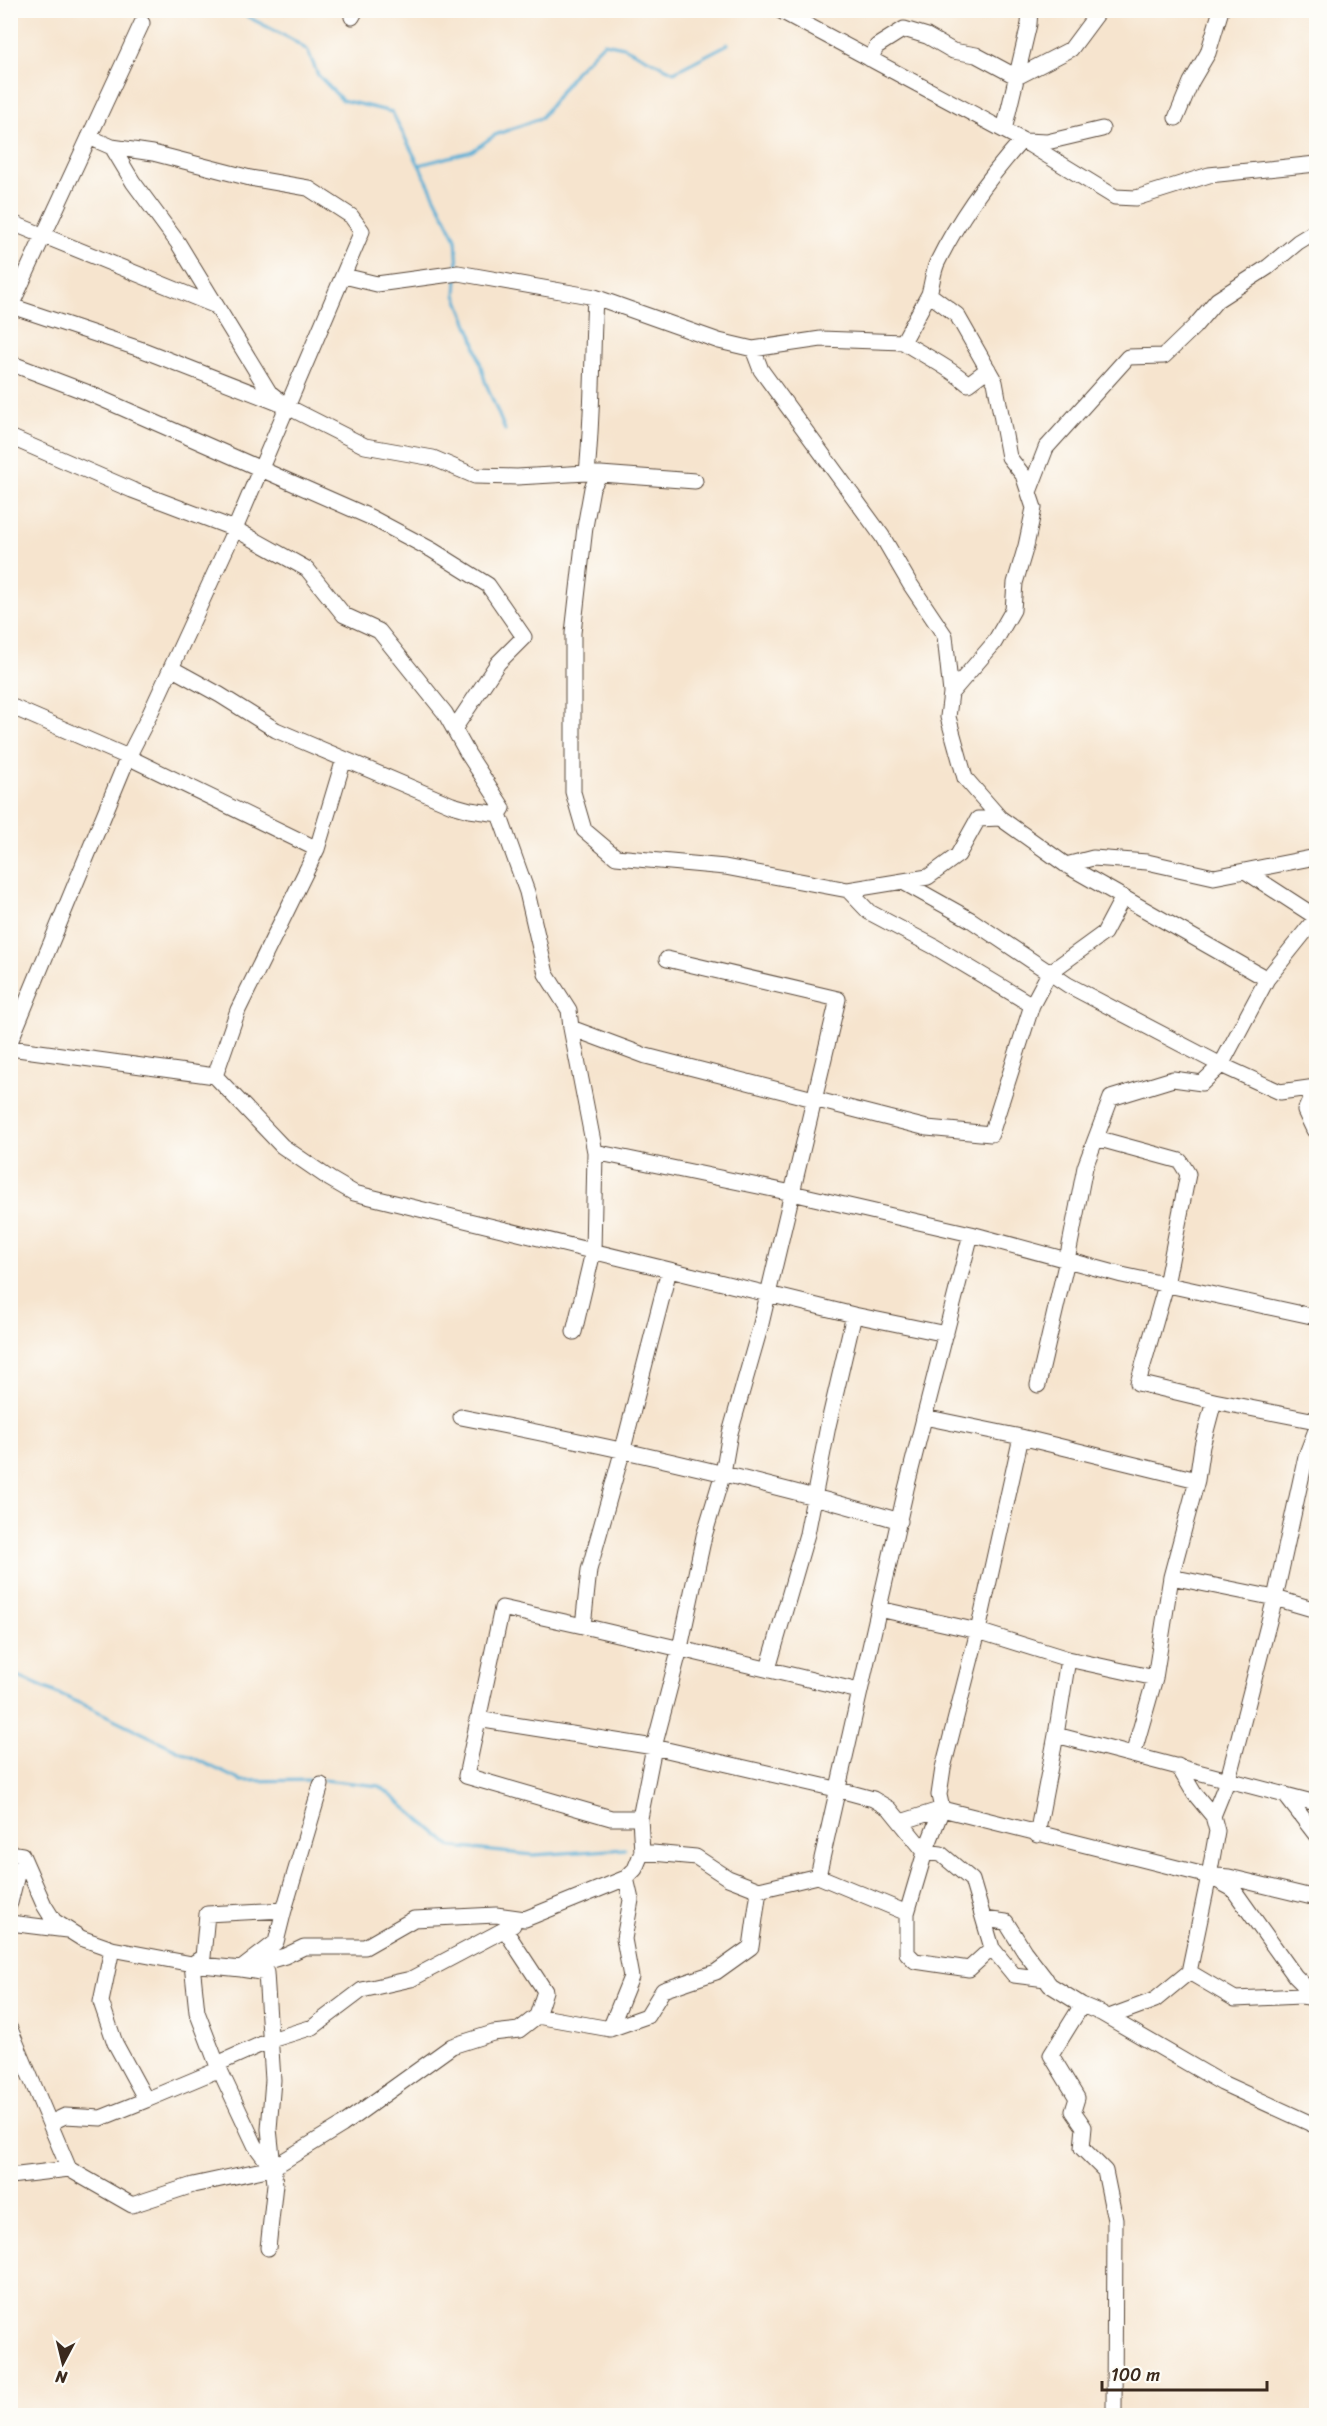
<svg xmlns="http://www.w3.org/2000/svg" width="1327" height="2426" viewBox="0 0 1327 2426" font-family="Sriracha,sans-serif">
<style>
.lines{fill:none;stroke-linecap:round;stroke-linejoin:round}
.stream{stroke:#59aed5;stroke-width:3}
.minor-casing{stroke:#574638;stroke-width:17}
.minor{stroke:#fff;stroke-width:15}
</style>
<rect width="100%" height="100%" fill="#fdfcf7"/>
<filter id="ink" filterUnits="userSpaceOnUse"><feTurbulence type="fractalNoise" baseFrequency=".0167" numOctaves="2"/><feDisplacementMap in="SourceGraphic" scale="12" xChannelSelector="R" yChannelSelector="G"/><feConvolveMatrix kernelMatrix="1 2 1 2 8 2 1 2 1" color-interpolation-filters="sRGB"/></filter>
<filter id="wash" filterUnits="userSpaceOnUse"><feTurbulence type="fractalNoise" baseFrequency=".008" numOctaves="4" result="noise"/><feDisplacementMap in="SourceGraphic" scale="24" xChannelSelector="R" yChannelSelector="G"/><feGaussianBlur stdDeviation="1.35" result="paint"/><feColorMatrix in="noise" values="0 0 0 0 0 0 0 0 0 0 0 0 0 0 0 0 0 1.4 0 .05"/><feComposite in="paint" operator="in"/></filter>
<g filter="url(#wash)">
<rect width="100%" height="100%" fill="#f6e4ce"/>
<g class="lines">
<!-- stream -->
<path class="stream" d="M 239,10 L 248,17 L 293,40 L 308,51 L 318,75 L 342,100 L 392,112 L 419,165 L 472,151 L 495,135 L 541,118 L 575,72 L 604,43 L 624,47 L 674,72 L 728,44
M 419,165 L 456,239 L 458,269
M 457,279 L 456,295 L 473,337 L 485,381 L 505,430
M 10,1673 L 91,1708 L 241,1781 L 317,1780
M 323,1780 L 380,1786 L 452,1847 L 533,1855 L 625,1849"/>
</g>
</g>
<g filter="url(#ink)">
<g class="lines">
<!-- minor casing -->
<g class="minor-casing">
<path id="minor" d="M 779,10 L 1022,140 L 1115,197 L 1136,198 L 1209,175 L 1316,164
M 352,17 L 356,10
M 870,59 L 877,46 L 904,29 L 927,36 L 953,51 L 976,55 L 1017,77 L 1071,49 L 1100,10
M 1176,118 L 1191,82 L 1208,53 L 1221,10
M 1004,130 L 1029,24 L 1030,10
M 89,137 L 112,147 L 133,182 L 178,243 L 269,392 L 279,400
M 1025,141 L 1047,142 L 1102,129
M 10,222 L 216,306
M 344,276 L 377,284 L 458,273 L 595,297 C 592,356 593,414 587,473
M 929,294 C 932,284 933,272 937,263 C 959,218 989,177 1022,140
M 595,297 L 719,341 L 753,349 L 821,339 L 903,342
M 11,306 L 143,350 L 286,406 L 365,446 L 433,458 L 475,476 L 517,477 L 587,473 L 695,481
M 10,308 L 142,23
M 753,349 L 761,370 L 882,536 L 910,584 L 945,636 L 951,693 L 994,643 L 1013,610 L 1015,583 L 1026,546 L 1034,508 L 1023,475 L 1009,457 L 995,382 L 957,315 L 929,294 L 903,342 C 926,357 948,366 968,384 L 988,369
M 10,363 L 86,392 L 370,517 L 432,550 L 488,585 L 524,637 L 498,663 L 454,729
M 10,437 L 132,490 L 235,529 L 307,569 L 344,615 L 379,631 L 445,713 L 468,754 L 503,808 L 499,814 L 527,892 L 546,974 L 569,1010 L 571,1028 L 595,1152 L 593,1252 L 574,1332
M 600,474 L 592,488 L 585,527 L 573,633 L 573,792 L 584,830 L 616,857 L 725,867 L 848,890 L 928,877 L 958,855 L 978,819 L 1000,818
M 1029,492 L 1046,448 L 1128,357 L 1164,356 L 1194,327 L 1217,300 L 1268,267 L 1298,242 L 1316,231
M 171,668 L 220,695 L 276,730 L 452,805 L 470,810 L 499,814
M 951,693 L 948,717 L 965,778 L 1000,818 L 1066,865 L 1267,979 L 1316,918
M 10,706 L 128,757 L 317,849
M 1066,865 L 1093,858 L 1147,862 L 1214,877 L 1316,857
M 1245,871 L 1316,917
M 903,882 L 971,920 L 1068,985 L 1221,1065 L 1280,1092 L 1316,1087
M 1032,1005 L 1049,973 L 1104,933 L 1123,897
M 571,1028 L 646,1056 L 927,1128 L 991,1134 L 1032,1005 L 935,947 L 869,912 L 848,890
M 10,1042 L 128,757 L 149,716 L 235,529 L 362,231 L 351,216 L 308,188 L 250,178 L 153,153 L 112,147
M 10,1048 L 215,1076 L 282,1146 L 330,1179 L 354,1193 L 854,1315 L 946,1334
M 215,1076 L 238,1010 L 317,849 L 344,759
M 1315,1089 L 1305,1111 L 1314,1130 L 1316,1131
M 1096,1138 L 1180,1161 L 1188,1174 L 1166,1285 L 1138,1383 L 1214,1401 L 1316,1421
M 595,1152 L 792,1193 L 971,1234 L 1122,1275 L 1316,1317
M 669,1270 L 623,1449 L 589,1570 L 583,1626 L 859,1691
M 1038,1385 L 1067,1260 L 1085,1167 L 1111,1098 L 1173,1079 L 1202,1083 L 1221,1065 L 1267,979
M 461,1417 C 609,1446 755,1478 900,1521
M 924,1417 L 1021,1437 L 1197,1480
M 1021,1437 L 978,1631 L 943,1768 L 939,1795 L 942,1809 L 1209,1876 L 1189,1972 L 1155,2000 L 1109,2017
M 1171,1577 L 1275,1598 L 1316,1610
M 879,1609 L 978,1631 L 1068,1659 L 1155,1678
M 583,1626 L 502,1608 L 466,1776 L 611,1818 L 640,1818
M 768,1669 L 807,1534 L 828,1426 L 854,1315
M 477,1719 L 654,1747 L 836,1789 L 873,1799 L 890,1809 L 925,1852 L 907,1913
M 1056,1735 L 1316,1803
M 1133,1755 L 1155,1678 L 1171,1577 L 1197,1480 L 1202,1446 L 1214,1401
M 1178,1766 L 1194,1793 L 1213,1816
M 1286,1796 L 1316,1835
M 901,1822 L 942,1809 L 925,1852 L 941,1854 L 972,1880 L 992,1948 L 1014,1975 L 1046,1979
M 1037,1835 L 1056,1735 L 1068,1659
M 642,1852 L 696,1857 L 728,1878 L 759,1890 L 818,1876 L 907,1913 L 907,1953 L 915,1961 L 969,1969 L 992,1948
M 10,1853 L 22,1855 L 44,1905 L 54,1921 L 81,1938 L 112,1949 L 192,1964 L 241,1969 L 285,1956 L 304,1947 L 365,1947 L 414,1919 L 496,1915 L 525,1919 L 626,1878
M 818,1876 L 906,1489 L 971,1234
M 1217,1876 L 1229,1877 L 1316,1898
M 10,1903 L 22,1855
M 984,1919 L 1006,1922 L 1024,1951 L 1050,1985 L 1082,2005
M 10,1923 L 67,1930
M 505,1930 L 545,1991 L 537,2016 L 610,2029 L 647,2016 L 663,1990 L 716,1972 L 751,1947 L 759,1890
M 112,1949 L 101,2002 L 115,2043 L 146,2100 L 220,2069
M 1189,1972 L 1235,1999 L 1301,1996 L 1316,1998
M 1316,1997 L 1295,1976 L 1233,1889 L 1209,1876 L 1217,1831 L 1213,1816 L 1228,1779 L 1239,1737 L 1275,1598 L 1306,1456 L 1316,1430
M 10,2029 L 69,2169 L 132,2205 L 193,2185 L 272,2168 L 342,2125 L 452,2046 L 493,2033 L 519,2030 L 537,2016
M 610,2029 L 631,1977 L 624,1939 L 631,1900 L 626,1878 L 635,1869 L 642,1852 L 640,1818 L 654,1747 L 680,1648 L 704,1536 L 723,1473 L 730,1433 L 760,1328 L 838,999 L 667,959
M 217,2064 L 271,2040 L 313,2027 L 362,1990 L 411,1979 L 513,1925
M 50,2123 L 65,2116 L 101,2118 L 146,2100
M 272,2168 L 255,2145 L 217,2064 L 197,2012 L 192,1964 L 203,1957 L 207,1914 L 284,1910 L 321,1785
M 10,2176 L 69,2169
M 268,2248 L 275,2184 L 269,2129 L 273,2080 L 266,1973 L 241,1969 L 276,1942 L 284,1910
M 1116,2416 L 1114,2412 L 1115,2220 L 1105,2171 L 1082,2148 L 1084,2127 L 1073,2111 L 1077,2098 L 1051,2055 L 1082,2005 L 1101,2013 L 1222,2083 L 1316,2126"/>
</g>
<!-- minor -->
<use href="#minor" class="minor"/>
</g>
</g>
<!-- margin -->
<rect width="1327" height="2426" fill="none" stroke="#fdfcf7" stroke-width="36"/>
<!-- north arrow -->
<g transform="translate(63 2363) rotate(187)" stroke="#fdfcf7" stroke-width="4.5" paint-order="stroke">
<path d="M0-4.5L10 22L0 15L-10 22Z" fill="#3b2a1e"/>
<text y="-9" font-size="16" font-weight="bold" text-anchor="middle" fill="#3b2a1e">N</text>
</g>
<!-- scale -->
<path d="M1102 2381v9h165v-9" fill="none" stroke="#3b2a1e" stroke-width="3"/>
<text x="1111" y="2381" font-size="18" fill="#3b2a1e" stroke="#fdfcf7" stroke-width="4.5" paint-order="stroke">100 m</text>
</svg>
